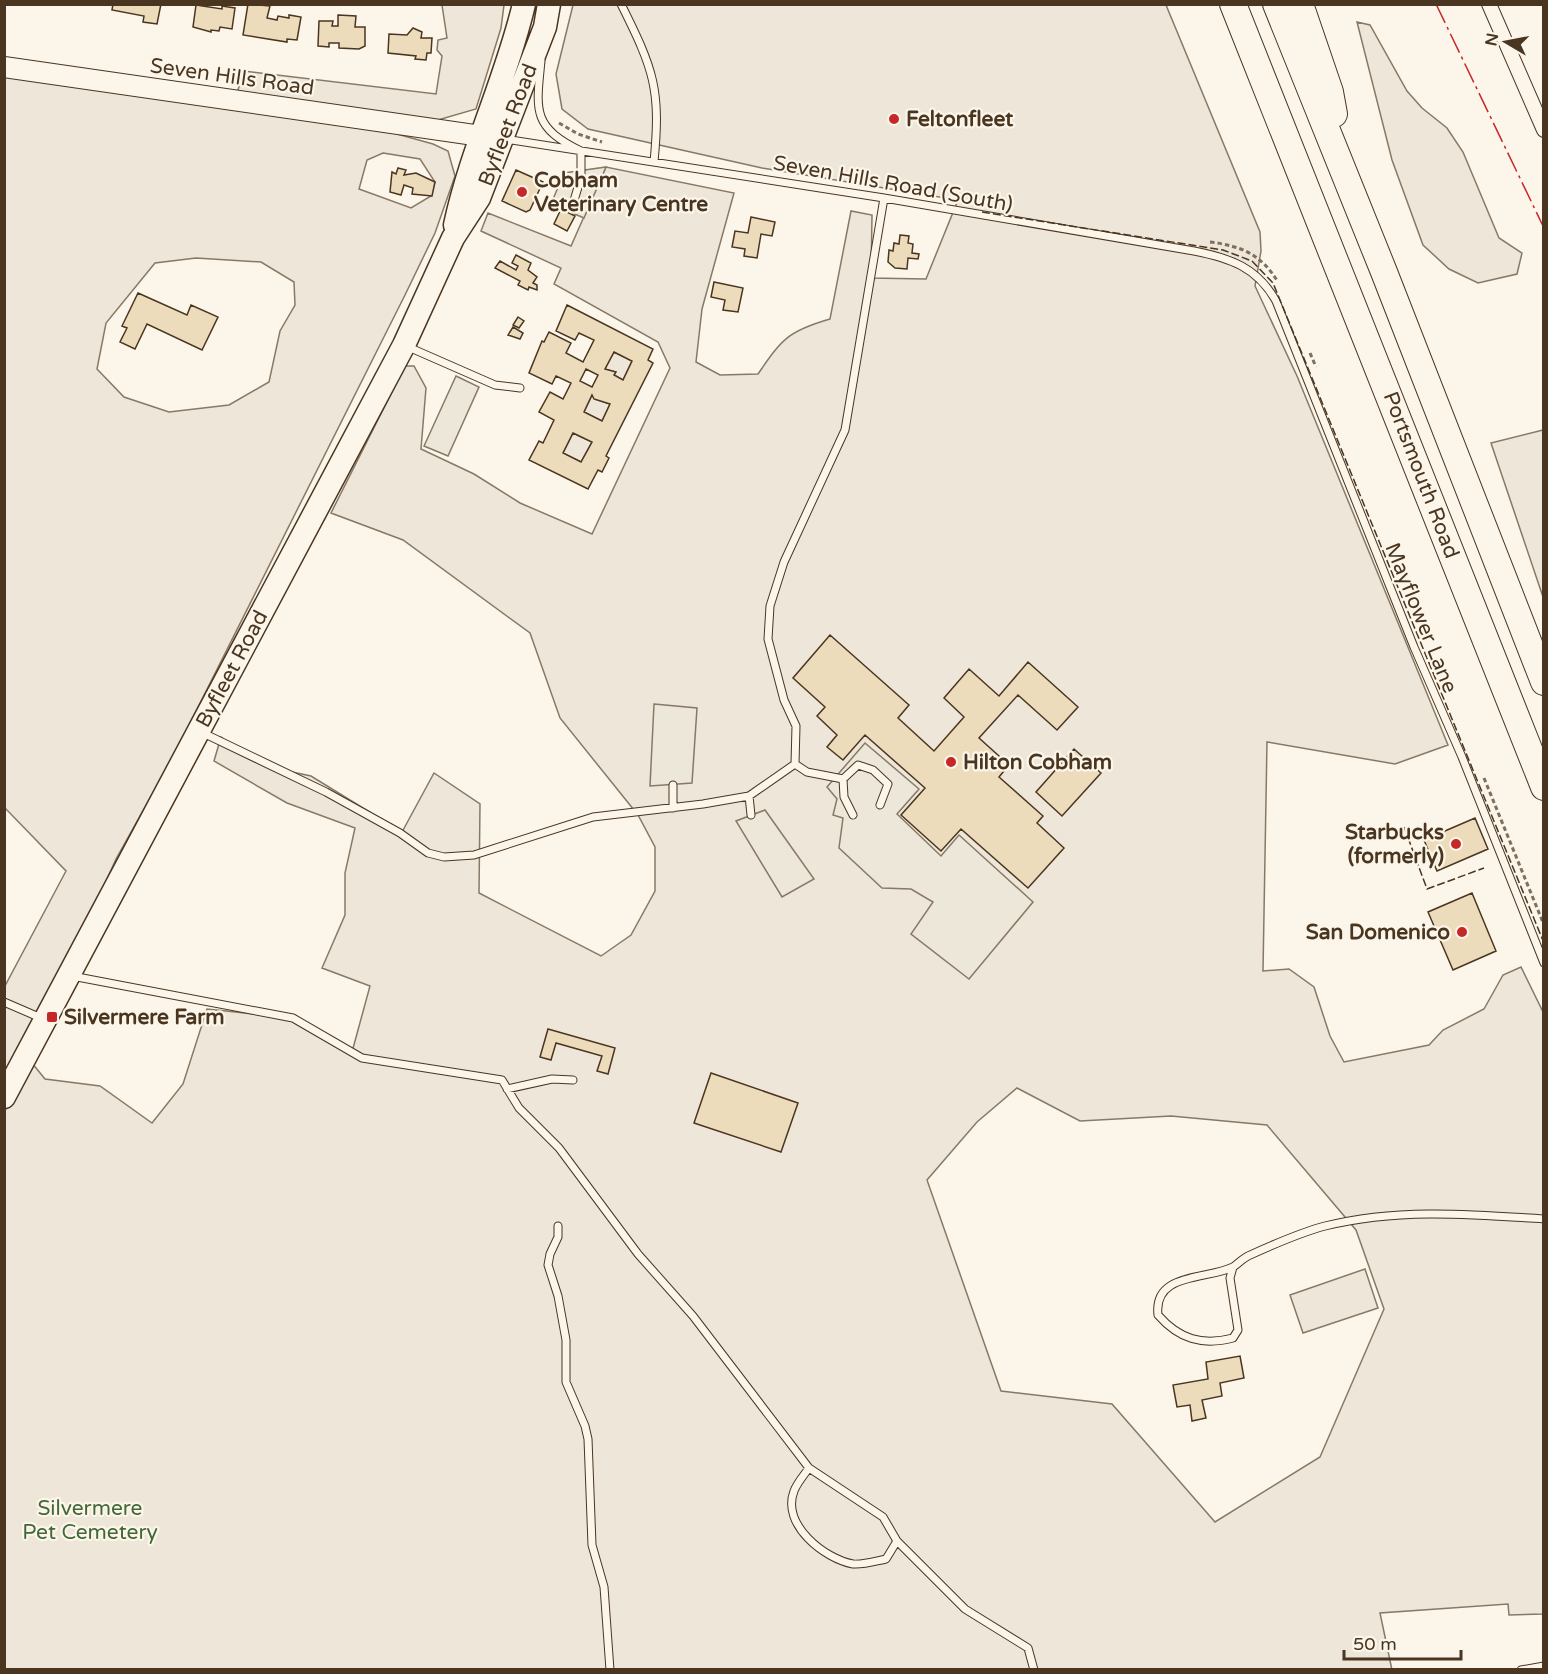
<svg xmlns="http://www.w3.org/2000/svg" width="1548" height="1674" viewBox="0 0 1548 1674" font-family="'Varela Round',sans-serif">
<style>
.green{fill:#ede6d9;stroke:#887966;stroke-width:1.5;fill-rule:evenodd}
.parking{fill:#ede7d9;stroke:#887966;stroke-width:1.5}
.building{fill:#ecdcbc;stroke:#4a3520;stroke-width:1.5;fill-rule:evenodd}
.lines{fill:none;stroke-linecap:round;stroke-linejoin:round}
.lane-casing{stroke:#4a3520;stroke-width:9}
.street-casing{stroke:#4a3520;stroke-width:16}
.secondary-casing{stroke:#4a3520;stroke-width:22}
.primary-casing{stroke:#4a3520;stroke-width:25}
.highway-casing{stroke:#4a3520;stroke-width:28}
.path{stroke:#7f6f5c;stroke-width:3;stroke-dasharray:4.5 3;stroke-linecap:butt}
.lane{stroke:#fbf6e9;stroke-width:7}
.street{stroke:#fbf6e9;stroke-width:14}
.secondary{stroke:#fbf6e9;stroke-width:20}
.primary{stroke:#fbf6e9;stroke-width:22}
.highway{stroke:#fbf6e9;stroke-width:26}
.fence{stroke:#4a3520;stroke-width:1.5;stroke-dasharray:8 3;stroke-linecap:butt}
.power{stroke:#c62828;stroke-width:1.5;stroke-dasharray:21 4.5 3 4.5;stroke-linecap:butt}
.poi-dot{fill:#c62828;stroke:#fbf6e9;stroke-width:2}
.labels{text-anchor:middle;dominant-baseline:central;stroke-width:4.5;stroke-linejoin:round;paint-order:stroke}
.street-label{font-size:21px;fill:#4a3520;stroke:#fbf6e9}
.poi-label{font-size:21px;font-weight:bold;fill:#4a3520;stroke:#fbf6e9;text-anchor:start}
.park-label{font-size:21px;fill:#436837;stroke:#fbf6e9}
</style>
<rect width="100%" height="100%" fill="#fbf6e9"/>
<!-- green -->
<path class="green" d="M 442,5 L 504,5 L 501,28 L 476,109 L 431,122 L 237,93 L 244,71 L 436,94 L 442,56 L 437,50 L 438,40 L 447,38 Z
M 573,5 L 1166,5 L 1260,232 L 1261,251 L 1255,286 L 1297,376 L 1448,745 L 1395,764 L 1267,742 L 1263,971 L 1289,969 L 1314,987 L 1330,1036 L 1344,1062 L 1429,1045 L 1443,1030 L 1484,1009 L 1503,975 L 1521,967 L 1543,1012 L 1543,1614 L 1509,1615 L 1508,1604 L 1380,1613 L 1392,1670 L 5,1669 L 5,986 L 66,871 L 5,808 L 5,74 L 343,119 L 433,144 L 448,151 L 455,176 L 435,233 L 405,295 L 172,759 L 116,859 L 27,1057 L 45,1079 L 100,1086 L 152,1123 L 183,1084 L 207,1009 L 293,1018 L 352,1052 L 370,986 L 322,968 L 345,915 L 345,873 L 355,828 L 287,803 L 214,761 L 221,737 L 234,747 L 273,768 L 311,776 L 402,832 L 434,773 L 480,804 L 479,893 L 601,956 L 631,935 L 655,891 L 655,847 L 638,815 L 560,718 L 530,633 L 403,540 L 331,513 L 405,366 L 414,366 L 426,388 L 421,449 L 474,474 L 520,503 L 592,534 L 670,368 L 658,342 L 554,284 L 561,268 L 481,231 L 488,213 L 571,246 L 606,167 L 734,193 L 702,309 L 696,362 L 720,375 L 758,374 C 782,339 788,331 830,319 L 851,211 L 872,215 L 871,278 L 926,279 L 958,200 L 762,168 L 588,129 L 562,109 L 556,74 ZM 383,153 L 420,159 L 435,182 L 431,196 L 411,208 L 359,189 L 367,160 ZM 196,258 L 261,262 L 294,282 L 295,305 L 280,331 L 269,382 L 229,405 L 169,412 L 124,397 L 97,369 L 106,323 L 155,263 ZM 1017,1088 L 1080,1121 L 1171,1116 L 1267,1125 L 1356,1230 L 1384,1309 L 1320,1457 L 1215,1522 L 1112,1404 L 1001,1391 L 927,1180 L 977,1122 Z
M 1357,22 L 1370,25 L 1407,91 L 1422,108 L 1447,128 L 1463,152 L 1499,238 L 1522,253 L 1517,274 L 1478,283 L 1449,269 L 1423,245 L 1392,160 Z
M 614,352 L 632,361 L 623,380 L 614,375 L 615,372 L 605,369 Z
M 592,395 L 595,399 L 610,404 L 602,421 L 584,412 Z
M 1543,430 L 1544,430 L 1543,597 L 1491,443 Z
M 573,433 L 592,442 L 581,462 L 563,453 Z
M 1365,1269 L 1378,1308 L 1303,1333 L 1290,1295 Z"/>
<!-- parking -->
<path class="parking" d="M 606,167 L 584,218 L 551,204 L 564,173 Z
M 456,376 L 479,387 L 448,456 L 424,446 Z
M 654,704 L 697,708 L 692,783 L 650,786 Z
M 865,743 L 919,789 L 897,814 L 941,856 L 959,835 L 1033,902 L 969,979 L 911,934 L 933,902 L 911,889 L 882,888 L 839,848 L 843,818 L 833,815 L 837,799 L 827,787 Z
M 765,810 L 814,879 L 782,897 L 736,821 Z"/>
<!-- building -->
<path class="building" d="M 113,4 L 161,4 L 157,24 L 143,22 L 144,16 L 112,10 Z
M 248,4 L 270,6 L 267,18 L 277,20 L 278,16 L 289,18 L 289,15 L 301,17 L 297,40 L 287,39 L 287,42 L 243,35 Z
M 196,5 L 222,9 L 222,6 L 235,8 L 232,29 L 220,27 L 219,31 L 211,30 L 211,32 L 193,27 Z
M 338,15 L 356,16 L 355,27 L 365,27 L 365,46 L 359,49 L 339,48 L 339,43 L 329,43 L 329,47 L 318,46 L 319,21 L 333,21 L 332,26 L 338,26 Z
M 413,28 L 422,32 L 421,38 L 432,38 L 431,53 L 427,53 L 426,60 L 415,59 L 416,56 L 388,53 L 389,34 L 407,35 Z
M 398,168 L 406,170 L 404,175 L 416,173 L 435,182 L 432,196 L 412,194 L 413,188 L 404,185 L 401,195 L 390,192 L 392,172 L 396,174 Z
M 516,170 L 543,182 L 530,210 L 526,212 L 502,201 Z
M 561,209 L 575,216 L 567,231 L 554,224 Z
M 751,217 L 775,222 L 772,236 L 761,234 L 757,258 L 744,256 L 745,249 L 732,247 L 735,231 L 748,233 Z
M 900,235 L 909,236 L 908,243 L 913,244 L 912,253 L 919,254 L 918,259 L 908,258 L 907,269 L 895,268 L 888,262 L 889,250 L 893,251 L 894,243 L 899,244 Z
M 516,255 L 531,263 L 528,270 L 537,277 L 533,283 L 537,285 L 537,290 L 529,287 L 528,290 L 518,285 L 520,281 L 495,268 L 500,261 L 516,270 L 518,266 L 512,263 Z
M 714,282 L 743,288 L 738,312 L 723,310 L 725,300 L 711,297 Z
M 138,293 L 187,315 L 191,305 L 218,317 L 202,350 L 147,324 L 135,349 L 120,342 L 127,328 L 122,326 Z
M 567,305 L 653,349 L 648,360 L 653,363 L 606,456 L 609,458 L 602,472 L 598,470 L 588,489 L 529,460 L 539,441 L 543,443 L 554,420 L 539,412 L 550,392 L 563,399 L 571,383 L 556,376 L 552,384 L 529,373 L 542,341 L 544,342 L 549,332 L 571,343 L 566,353 L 583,362 L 594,340 L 579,333 L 575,340 L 556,331 ZM 614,352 L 632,361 L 623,380 L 614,375 L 616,372 L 605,369 ZM 586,369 L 598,375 L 592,387 L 580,381 ZM 592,395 L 594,399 L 610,404 L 602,421 L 584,412 ZM 573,433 L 592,442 L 581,462 L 563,453 Z
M 518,317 L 524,321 L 519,328 L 513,325 Z
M 513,327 L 523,333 L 520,339 L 508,335 Z
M 830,635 L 909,705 L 898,718 L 934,751 L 964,717 L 944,698 L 969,669 L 999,696 L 1028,662 L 1078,707 L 1057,730 L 1018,695 L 979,738 L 1009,765 L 999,777 L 1043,816 L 1037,823 L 1064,848 L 1028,888 L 961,829 L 941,851 L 901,815 L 925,788 L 865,735 L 843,760 L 827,747 L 837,735 L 817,716 L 825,707 L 793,678 Z
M 1074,749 L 1101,773 L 1062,816 L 1036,792 Z
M 1475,818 L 1488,849 L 1437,871 L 1424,840 Z
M 1472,893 L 1496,951 L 1453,970 L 1428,912 Z
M 548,1029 L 615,1048 L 608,1074 L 597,1071 L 602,1056 L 556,1043 L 551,1060 L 540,1057 Z
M 711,1073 L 798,1103 L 781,1152 L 694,1123 Z
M 1240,1356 L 1244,1378 L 1220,1383 L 1222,1396 L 1202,1400 L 1206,1418 L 1192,1421 L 1190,1405 L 1177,1407 L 1173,1385 L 1208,1379 L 1206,1362 Z"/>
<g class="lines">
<!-- lane casing -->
<g class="lane-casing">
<path id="lane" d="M 621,4 C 654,70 661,89 654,162
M 541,61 C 536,111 532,127 581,151 L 581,177 L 573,204
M 505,139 L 884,198 L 1194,251 C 1230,258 1257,267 1276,301 L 1414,647 L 1462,757 L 1544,963
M 406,346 L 495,385 L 520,388
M 201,732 L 326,792 L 400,833 L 428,853 L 444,857 L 474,855 L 593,817 L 703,804 L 749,796 L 795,764
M 843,779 L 844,797 L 853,815
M 673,785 L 673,808
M 749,796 L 751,815
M 880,805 L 888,784 L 873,770 L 858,765 L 843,779 L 807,772 L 795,764 L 796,726 L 784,700 L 768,639 L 770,606 L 784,562 L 845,430 L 884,198
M 72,976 L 293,1018 L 362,1058 L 502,1080 L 519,1108 L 559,1148 L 638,1254 L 693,1316 L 809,1468 L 883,1517 L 897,1541 L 886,1559 C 876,1561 863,1565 853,1564 C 825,1559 781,1525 794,1491 C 797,1483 804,1475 809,1468
M 4,1002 L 41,1018
M 507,1089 L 552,1079 L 573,1080
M 558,1226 L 558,1237 L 550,1254 L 548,1265 L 558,1296 L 566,1340 L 566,1382 L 585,1426 L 588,1439 L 592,1545 L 604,1587 L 610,1670
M 1233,1267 L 1230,1278 L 1238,1330 L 1233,1338 C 1202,1346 1179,1339 1158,1315 C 1153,1272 1207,1280 1233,1267 C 1238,1264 1242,1259 1248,1256 C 1272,1245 1299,1233 1325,1226 C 1397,1208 1470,1214 1544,1219
M 897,1541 L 965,1609 L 1028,1648 L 1034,1670
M 1521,1670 L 1544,1666"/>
</g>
<!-- street casing -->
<g class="street-casing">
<path id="street" d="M 1489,4 L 1544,130"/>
</g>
<!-- secondary casing -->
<g class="secondary-casing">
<path id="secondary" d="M 4,67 L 495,138"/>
</g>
<!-- primary casing -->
<g class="primary-casing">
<path id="primary" d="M 455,225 C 471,150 506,80 524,4
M 4,1097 L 404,345 L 453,238 L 479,198 L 545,27 L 549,4"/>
</g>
<!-- highway casing -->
<g class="highway-casing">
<path id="highway" d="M 1233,4 L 1544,787
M 1276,4 L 1384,272 L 1544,682
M 1300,4 L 1330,92 L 1334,114"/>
</g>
<!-- path -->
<path class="path" d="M 559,123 L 578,134 L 602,142
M 1210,242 C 1241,246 1261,254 1278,282
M 1310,353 L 1316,367
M 1484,778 L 1544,925"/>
<!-- lane -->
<use href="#lane" class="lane"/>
<!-- street -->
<use href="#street" class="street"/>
<!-- secondary -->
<use href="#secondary" class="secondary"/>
<!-- primary -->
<use href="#primary" class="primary"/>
<!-- highway -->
<use href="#highway" class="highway"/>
<!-- fence -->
<path class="fence" d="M 982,212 L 1223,250 L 1252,261 L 1273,283 L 1544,943
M 1404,827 L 1427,889 L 1484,868"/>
<!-- power -->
<path class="power" d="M 1436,4 L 1544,228"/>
</g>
<!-- markers -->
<g class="poi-dot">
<circle cx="894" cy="119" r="6"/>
<circle cx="522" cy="192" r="6"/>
<circle cx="951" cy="762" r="6"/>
<circle cx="1456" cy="844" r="6"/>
<circle cx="1462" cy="932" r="6"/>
<rect x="46" y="1011" width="12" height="12" rx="3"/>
</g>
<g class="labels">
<!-- street labels -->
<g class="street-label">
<text transform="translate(232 77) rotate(8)">Seven Hills Road</text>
<text transform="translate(508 125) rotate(-69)">Byfleet Road</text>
<text transform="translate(893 184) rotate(10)">Seven Hills Road (South)</text>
<text transform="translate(1421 475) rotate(69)">Portsmouth Road</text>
<text transform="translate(1421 618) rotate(68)">Mayflower Lane</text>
<text transform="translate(232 669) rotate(-62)">Byfleet Road</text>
</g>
<!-- poi labels -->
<g class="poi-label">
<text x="906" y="119">Feltonfleet</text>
<text x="534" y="180">Cobham<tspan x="534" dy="24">Veterinary Centre</tspan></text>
<text x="963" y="762">Hilton Cobham</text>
<text x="1444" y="832" text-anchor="end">Starbucks<tspan x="1444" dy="24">(formerly)</tspan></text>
<text x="1450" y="932" text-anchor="end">San Domenico</text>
<text x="64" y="1017">Silvermere Farm</text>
</g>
<!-- park labels -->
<g class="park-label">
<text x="90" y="1508">Silvermere<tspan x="90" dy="24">Pet Cemetery</tspan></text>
</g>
</g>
<!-- border -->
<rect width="1548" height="1674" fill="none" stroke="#4a3520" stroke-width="12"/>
<!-- north arrow -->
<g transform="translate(1506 42) rotate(280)" stroke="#fbf6e9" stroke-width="4.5" paint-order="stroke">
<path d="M0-4.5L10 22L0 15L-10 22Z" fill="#4a3520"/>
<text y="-9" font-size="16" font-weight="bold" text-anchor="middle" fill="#4a3520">N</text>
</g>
<!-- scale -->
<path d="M1344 1650v9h117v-9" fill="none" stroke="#4a3520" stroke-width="3"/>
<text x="1353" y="1650" font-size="18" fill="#4a3520" stroke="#fbf6e9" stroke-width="4.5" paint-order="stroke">50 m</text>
</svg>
